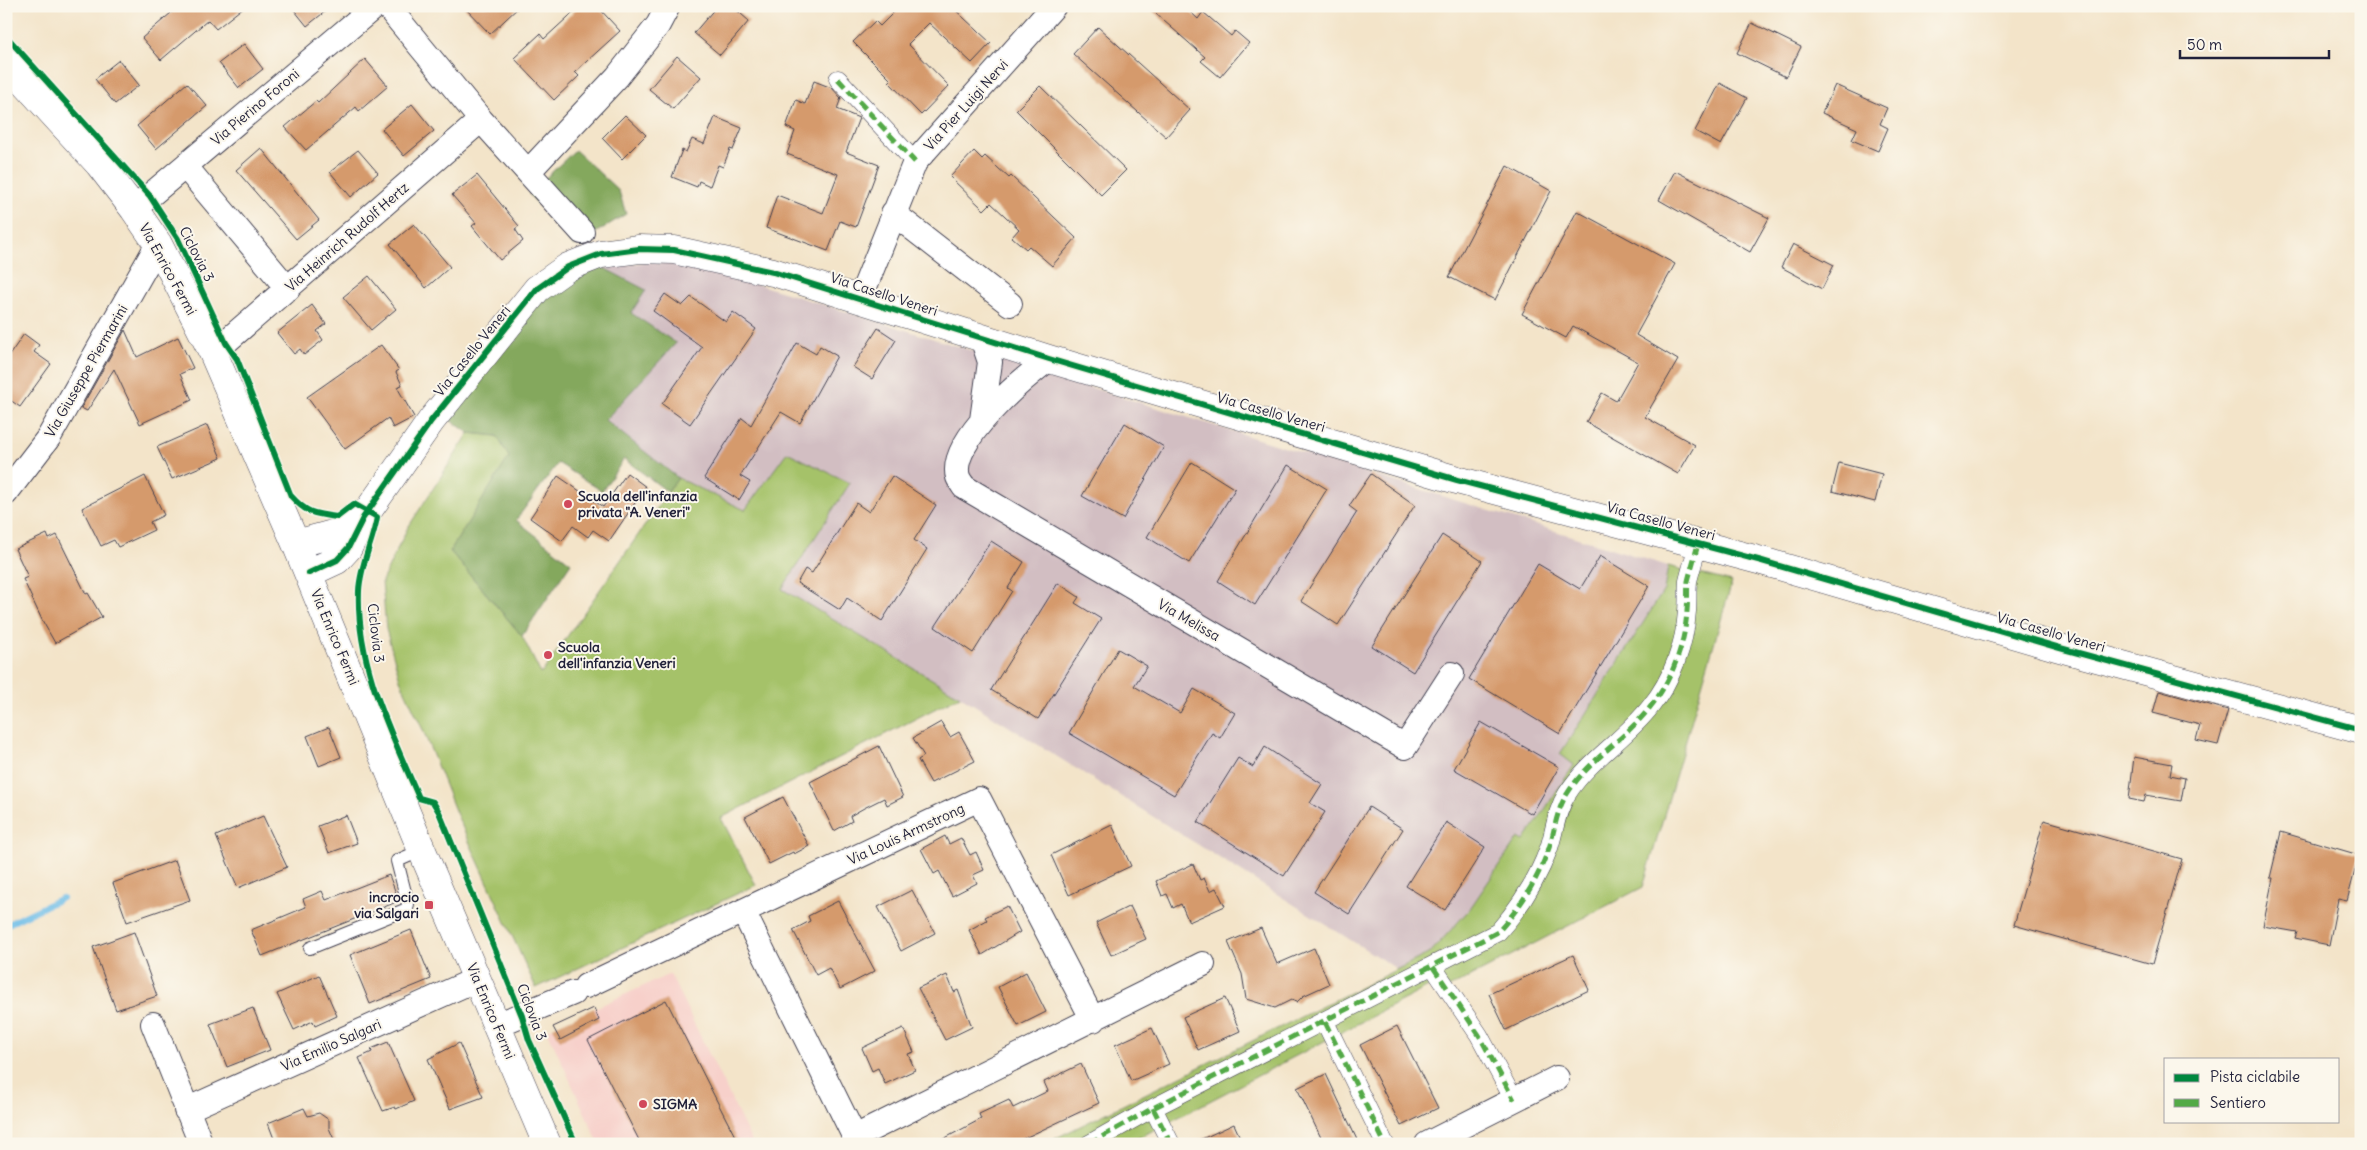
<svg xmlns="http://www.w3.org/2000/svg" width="2367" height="1150" viewBox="0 0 2367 1150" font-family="Delius,sans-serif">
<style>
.built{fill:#f7d0ca}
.industrial{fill:#d2bec2}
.green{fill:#a5c269;stroke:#647252}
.forest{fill:#84a85d;stroke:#53654c}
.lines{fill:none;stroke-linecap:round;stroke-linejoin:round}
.stream{stroke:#6dbde8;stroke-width:6}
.building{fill:#d59a6c}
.service-casing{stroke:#413f50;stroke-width:14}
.pedestrian-casing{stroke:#413f50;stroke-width:19}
.minor-casing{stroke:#413f50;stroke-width:26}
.tertiary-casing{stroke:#413f50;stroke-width:29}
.service{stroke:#fff;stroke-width:12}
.pedestrian{stroke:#fff;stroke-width:18}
.minor{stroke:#fff;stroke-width:24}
.tertiary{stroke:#fff;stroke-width:28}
.quiet{stroke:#53aa46;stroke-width:5;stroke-dasharray:10 5;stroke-linecap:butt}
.cycleway-casing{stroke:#fbf7ec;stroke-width:9}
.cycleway{stroke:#00873e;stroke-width:6}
.poi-dot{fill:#d1495b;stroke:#fbf7ec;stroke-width:2}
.labels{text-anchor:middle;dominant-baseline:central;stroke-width:4;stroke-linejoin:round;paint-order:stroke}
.street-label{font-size:14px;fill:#22223b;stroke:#fbf7ec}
.poi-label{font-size:14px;font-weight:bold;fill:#22223b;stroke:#fbf7ec;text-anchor:start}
</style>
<rect width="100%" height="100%" fill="#fbf7ec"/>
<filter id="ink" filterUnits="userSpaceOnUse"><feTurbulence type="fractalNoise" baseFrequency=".02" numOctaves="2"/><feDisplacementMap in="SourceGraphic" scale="10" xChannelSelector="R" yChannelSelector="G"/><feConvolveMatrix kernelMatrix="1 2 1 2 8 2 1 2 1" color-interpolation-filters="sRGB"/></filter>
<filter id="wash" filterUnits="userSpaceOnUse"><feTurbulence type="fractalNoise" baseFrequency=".0096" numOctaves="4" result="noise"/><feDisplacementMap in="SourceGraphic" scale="20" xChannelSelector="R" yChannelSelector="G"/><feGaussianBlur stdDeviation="1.12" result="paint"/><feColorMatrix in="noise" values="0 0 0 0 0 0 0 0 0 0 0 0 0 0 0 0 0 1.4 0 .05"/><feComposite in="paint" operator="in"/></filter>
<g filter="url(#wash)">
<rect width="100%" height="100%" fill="#f3e4c9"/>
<!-- built -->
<path class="built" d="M 670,974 L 753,1144 L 599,1144 L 547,1030 Z"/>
<!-- industrial -->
<path class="industrial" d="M 676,259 L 1668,566 L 1664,590 L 1561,754 L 1574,764 L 1524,841 L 1518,838 L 1469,910 L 1430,953 L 1397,969 L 960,696 L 782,589 L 787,453 L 745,510 L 678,478 L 605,420 L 676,343 L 631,313 L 645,290 L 602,267 Z"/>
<!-- green -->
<path class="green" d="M 469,433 L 497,436 L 510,457 L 450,551 L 522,636 L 541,674 L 678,478 L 745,510 L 787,452 L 850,483 L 782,589 L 960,696 L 721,818 L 756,885 L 536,988 L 456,813 L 423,730 L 400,680 L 386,629 L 382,581 L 407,529 Z
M 1668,566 L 1732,582 L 1643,887 L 1439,993 L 1434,984 L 1127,1144 L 1044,1144 L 1430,953 L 1469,910 L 1518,838 L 1524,841 L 1574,765 L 1560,754 L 1664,590 Z"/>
<!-- forest -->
<path class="forest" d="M 575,150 L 619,191 L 626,214 L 574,246 L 529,194 Z
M 602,267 L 646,290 L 631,313 L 676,343 L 605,420 L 678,478 L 668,492 L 624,459 L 602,491 L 558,463 L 516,520 L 571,563 L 522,636 L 450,551 L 509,457 L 497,436 L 469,433 L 447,418 L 543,296 L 572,278 Z"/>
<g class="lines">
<!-- stream -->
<path class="stream" d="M 6,925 L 62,898"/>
</g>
<g id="blocks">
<!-- building -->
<path class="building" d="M 179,6 L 245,6 L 216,29 L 208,20 L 161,60 L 142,38 Z
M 291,6 L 332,6 L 307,26 Z
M 463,6 L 520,6 L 490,34 Z
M 580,6 L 597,6 L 620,31 L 575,72 L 579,76 L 554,100 L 514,58 L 540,34 L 544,39 Z
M 717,6 L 732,6 L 749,21 L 720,55 L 694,33 Z
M 900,6 L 951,6 L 991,43 L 972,63 L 929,23 L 908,44 L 949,86 L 921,115 L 889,82 L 891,80 L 853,42 L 875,21 L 880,26 Z
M 1147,6 L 1184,6 L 1198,19 L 1203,12 L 1231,36 L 1235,31 L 1249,43 L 1220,77 L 1201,61 L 1205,57 Z
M 1752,23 L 1801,47 L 1786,77 L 1737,53 Z
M 1098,27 L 1190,110 L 1166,137 L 1073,54 Z
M 244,44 L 263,69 L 239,88 L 219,63 Z
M 677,56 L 701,77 L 673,109 L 649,89 Z
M 365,59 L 388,86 L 359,111 L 356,107 L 306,150 L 285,127 L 316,101 L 318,103 Z
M 119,60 L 139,85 L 115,104 L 95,79 Z
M 814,81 L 832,88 L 841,98 L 837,109 L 859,118 L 846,152 L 879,165 L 856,227 L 840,221 L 828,251 L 766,228 L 777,195 L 823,213 L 838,174 L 787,154 L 795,131 L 786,127 L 796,100 L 805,104 Z
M 187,83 L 207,106 L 156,149 L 137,126 Z
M 1720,83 L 1747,98 L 1721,145 L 1695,131 Z
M 1835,85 L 1887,108 L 1880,124 L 1888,128 L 1878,151 L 1852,140 L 1857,129 L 1822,113 Z
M 1040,86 L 1126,170 L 1101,195 L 1016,110 Z
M 412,104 L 434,131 L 404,156 L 382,129 Z
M 625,115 L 646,135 L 622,159 L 602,138 Z
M 715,117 L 742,128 L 733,150 L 730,149 L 723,167 L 718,165 L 710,186 L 699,181 L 697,187 L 672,177 L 682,150 L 686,152 L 692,139 L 704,144 Z
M 261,148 L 319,220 L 296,239 L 236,170 Z
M 358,150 L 378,173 L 351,197 L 330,172 Z
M 974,151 L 982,159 L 985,156 L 1009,178 L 1011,176 L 1076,238 L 1052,266 L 1029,246 L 1026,249 L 1012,237 L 1019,229 L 991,203 L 984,210 L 950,177 Z
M 1507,166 L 1551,191 L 1495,300 L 1449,277 Z
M 1675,171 L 1769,218 L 1750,252 L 1659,200 Z
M 477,175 L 519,226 L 515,229 L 523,241 L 500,260 L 472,226 L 476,223 L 452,195 Z
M 1577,211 L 1675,264 L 1636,335 L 1678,360 L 1645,417 L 1695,445 L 1678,474 L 1586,422 L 1602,393 L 1616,401 L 1638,362 L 1573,326 L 1566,338 L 1522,314 Z
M 414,224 L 450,267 L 426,288 L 390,244 Z
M 1793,244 L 1834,265 L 1822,289 L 1781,267 Z
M 369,276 L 396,309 L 371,330 L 343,297 Z
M 665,294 L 682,306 L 691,297 L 726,322 L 733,312 L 756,329 L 690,424 L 662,404 L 702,347 L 653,311 Z
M 312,305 L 326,324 L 317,331 L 323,340 L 304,355 L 300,349 L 294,354 L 277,333 Z
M 878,328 L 896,340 L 872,379 L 853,367 Z
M 125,330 L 137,357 L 178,337 L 193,368 L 180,374 L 192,400 L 140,424 L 114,369 L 87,411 L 81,408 Z
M 24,334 L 39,345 L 34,352 L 51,364 L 20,407 L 6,397 L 6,360 Z
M 797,343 L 816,354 L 820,346 L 837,356 L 800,423 L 781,412 L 740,476 L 750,482 L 739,500 L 704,478 L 742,418 L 751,425 Z
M 381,345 L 399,370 L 396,372 L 402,385 L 397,387 L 414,417 L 393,428 L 388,418 L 345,449 L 307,397 Z
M 1125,423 L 1164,447 L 1123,519 L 1082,496 Z
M 207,425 L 221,458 L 172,479 L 157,447 Z
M 1192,462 L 1235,489 L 1189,563 L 1147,537 Z
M 1839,463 L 1882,474 L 1875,502 L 1832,491 Z
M 1288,465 L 1327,489 L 1255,605 L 1218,581 Z
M 627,473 L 646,487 L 609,541 L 593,530 L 588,537 L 573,526 L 562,541 L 530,518 L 558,476 L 603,507 Z
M 1371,474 L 1415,505 L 1338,625 L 1301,601 L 1357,512 L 1349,506 Z
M 145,476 L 164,515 L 150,522 L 154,530 L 118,547 L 114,540 L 101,546 L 82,508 Z
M 892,476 L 936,505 L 914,540 L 927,549 L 882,621 L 847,598 L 840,610 L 797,583 L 805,569 L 812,573 L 856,503 L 869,512 Z
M 47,534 L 49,539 L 57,535 L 86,594 L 88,593 L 102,617 L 55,643 L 42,620 L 23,579 L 28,577 L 15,549 Z
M 1442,535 L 1482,561 L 1413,672 L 1372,646 Z
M 991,541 L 1024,562 L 1008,588 L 1012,591 L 973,653 L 935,627 Z
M 1600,556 L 1649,586 L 1560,734 L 1469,679 L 1538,564 L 1580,589 Z
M 1058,583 L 1079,597 L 1075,603 L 1101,619 L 1038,719 L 991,690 Z
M 1118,649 L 1147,666 L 1134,686 L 1180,713 L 1194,689 L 1235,713 L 1220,738 L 1212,733 L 1174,795 L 1069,733 Z
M 2159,691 L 2228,710 L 2218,745 L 2196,740 L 2200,725 L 2153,713 Z
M 941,722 L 950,737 L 959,732 L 975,761 L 931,783 L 918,760 L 924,756 L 913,738 Z
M 1481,722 L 1559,767 L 1532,814 L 1454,769 Z
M 329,727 L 341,757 L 319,766 L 307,736 Z
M 879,746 L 903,797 L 887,805 L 884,798 L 864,808 L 850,816 L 852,821 L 834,831 L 810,782 Z
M 1265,747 L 1322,784 L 1310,803 L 1325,812 L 1284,876 L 1198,822 L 1238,758 L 1253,767 Z
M 2134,757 L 2172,764 L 2170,775 L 2185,778 L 2181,801 L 2146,795 L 2144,802 L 2129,799 Z
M 783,797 L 809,846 L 794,854 L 793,852 L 769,864 L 745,817 Z
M 1369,807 L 1403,829 L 1349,914 L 1314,892 Z
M 346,815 L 357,843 L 329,853 L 318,826 Z
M 263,816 L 287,867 L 238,888 L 216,836 Z
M 2044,820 L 2182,859 L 2152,964 L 2014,925 Z
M 1446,822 L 1485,847 L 1445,910 L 1406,886 Z
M 1112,825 L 1131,866 L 1069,895 L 1051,855 Z
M 2281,832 L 2359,855 L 2347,901 L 2338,899 L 2329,945 L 2295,938 L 2297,932 L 2263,926 L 2273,878 L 2270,878 Z
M 945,836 L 949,844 L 961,838 L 970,855 L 976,852 L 984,870 L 973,875 L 977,883 L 952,896 L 939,871 L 934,874 L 921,849 Z
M 175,860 L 190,900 L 127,922 L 113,883 Z
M 1193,864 L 1200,880 L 1204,878 L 1210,891 L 1216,888 L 1225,906 L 1189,922 L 1181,904 L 1173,908 L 1167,894 L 1162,896 L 1156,881 Z
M 389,875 L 399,901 L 262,956 L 251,930 L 306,907 L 303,899 L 322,891 L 326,900 Z
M 912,890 L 935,933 L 901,951 L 878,907 Z
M 838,901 L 875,971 L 840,989 L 829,968 L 816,975 L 793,930 L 810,921 L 808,916 Z
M 1007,906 L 1020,932 L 982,955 L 969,930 L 987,920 L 985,917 Z
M 1130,906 L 1146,939 L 1111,955 L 1096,923 Z
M 1261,928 L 1277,964 L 1314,948 L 1329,984 L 1303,996 L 1297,1002 L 1291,1000 L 1275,1008 L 1246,999 L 1242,974 L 1228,942 Z
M 411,930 L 431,979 L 370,1004 L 350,955 Z
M 134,932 L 157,996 L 116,1010 L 93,947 Z
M 1573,955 L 1589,990 L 1506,1030 L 1489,994 Z
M 1026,972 L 1046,1012 L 1018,1026 L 998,987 Z
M 319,975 L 337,1016 L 315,1026 L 313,1021 L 294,1030 L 277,994 Z
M 947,975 L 954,992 L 958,990 L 972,1027 L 945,1040 L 918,988 Z
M 1225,998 L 1240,1031 L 1198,1050 L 1183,1017 Z
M 666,1000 L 724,1115 L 739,1144 L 641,1144 L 588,1040 Z
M 253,1008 L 270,1050 L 227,1067 L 210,1024 Z
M 594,1008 L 599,1020 L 560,1040 L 553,1027 Z
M 1397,1026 L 1438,1108 L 1401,1126 L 1360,1045 Z
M 903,1028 L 914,1052 L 908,1054 L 915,1070 L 885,1084 L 878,1068 L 872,1071 L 862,1048 Z
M 1152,1028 L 1169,1064 L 1131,1081 L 1115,1045 Z
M 388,1042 L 414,1101 L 396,1109 L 395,1107 L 383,1111 L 359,1058 L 372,1052 L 371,1049 Z
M 459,1043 L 483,1097 L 450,1109 L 428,1059 Z
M 1081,1064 L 1099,1103 L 1012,1144 L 934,1144 L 981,1119 L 979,1114 L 1009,1100 L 1013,1108 L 1048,1091 L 1044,1082 Z
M 1326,1074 L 1359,1144 L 1324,1144 L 1297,1088 Z
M 304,1108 L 308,1116 L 319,1113 L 329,1120 L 329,1128 L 336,1144 L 276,1144 L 268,1123 Z
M 1234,1124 L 1243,1144 L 1191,1144 Z"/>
</g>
</g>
<g filter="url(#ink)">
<use href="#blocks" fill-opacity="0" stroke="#413f50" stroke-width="1"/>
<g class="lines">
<!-- service casing -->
<g class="service-casing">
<path id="service" d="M 310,948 L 407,909 L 408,904 L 397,861 L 422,850"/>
</g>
<!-- pedestrian casing -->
<g class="pedestrian-casing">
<path id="pedestrian" d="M 838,79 L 915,162
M 1433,967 L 1479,1035 L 1514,1100
M 1325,1022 L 1385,1144
M 1153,1108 L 1171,1144
M 1089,1144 L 1153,1108 L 1498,932 C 1521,906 1537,881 1549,848 C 1555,830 1556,811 1567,794 C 1589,759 1626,739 1651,706 C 1672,680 1685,644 1687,611 C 1688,601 1687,591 1688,581 C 1691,569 1695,556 1698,544"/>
</g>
<!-- minor casing -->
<g class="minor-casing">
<path id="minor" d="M 387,6 L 481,120 L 582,232
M 185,166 L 288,289
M 528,172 L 617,77 L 658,25 L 668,6
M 134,209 L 375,6
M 893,213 L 1010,304
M 860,299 L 915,162 L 1054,6
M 982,338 L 990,362 L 982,420
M 213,353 L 481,120
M 1049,359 C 1024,378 947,442 958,477 C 959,480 962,484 964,487 L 1405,747 L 1452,674
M 6,493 L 49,437 L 158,244
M 586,986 L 743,911
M 153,1024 L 201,1144
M 497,1025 L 573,993
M 186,1110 L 477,979
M 855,1137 L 1203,964
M 858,1144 L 743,911 L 979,799 L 1093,1020
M 1427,1144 L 1557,1078"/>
</g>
<!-- tertiary casing -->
<g class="tertiary-casing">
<path id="tertiary" d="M 6,62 L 99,164 L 134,209 L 158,244 L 213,353 L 296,544 L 418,841 L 547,1144
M 296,544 L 340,532 L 363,518
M 309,573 L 337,560 L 348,548 L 363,518 L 431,421 L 537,289 L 568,267 L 601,254 L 639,249 L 674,250 L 773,272 L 1049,359 L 1457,480 L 1762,561 L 2060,648 L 2361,730"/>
</g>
<!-- service -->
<use href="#service" class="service"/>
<!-- pedestrian -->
<use href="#pedestrian" class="pedestrian"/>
<!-- minor -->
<use href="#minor" class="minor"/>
<!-- tertiary -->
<use href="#tertiary" class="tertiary"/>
<!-- quiet -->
<path class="quiet" d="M 838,79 L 915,162
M 1433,967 L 1479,1035 L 1514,1100
M 1325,1022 L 1385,1144
M 1153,1108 L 1171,1144
M 1089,1144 L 1153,1108 L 1498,932 C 1521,906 1537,881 1549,848 C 1555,830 1556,811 1567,794 C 1589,759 1626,739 1651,706 C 1672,680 1685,644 1687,611 C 1688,601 1687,591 1688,581 C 1691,569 1695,556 1698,544"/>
<!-- cycleway casing -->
<g class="cycleway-casing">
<path id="cycleway" d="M 6,36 L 150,196 L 178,239 L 226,343 L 237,359 L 291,496 C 306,513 314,514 337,517 L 354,504 L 377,517 C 373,542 360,565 359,591 C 356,665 391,732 419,798 L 433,802 L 439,812 L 522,1016 L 529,1040 L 576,1144
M 309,573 L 337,560 L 348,548 L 363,518 L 431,421 L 537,289 L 568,267 L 601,254 L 639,249 L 674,250 L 773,272 L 1049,359 L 1457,480 L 1762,561 L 2060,648 L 2361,730"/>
</g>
<!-- cycleway -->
<use href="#cycleway" class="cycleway"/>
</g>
</g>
<!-- markers -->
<g class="poi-dot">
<circle cx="568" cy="504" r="5"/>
<circle cx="548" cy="655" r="5"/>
<rect x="424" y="900" width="10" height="10" rx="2.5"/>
<circle cx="643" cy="1104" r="5"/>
</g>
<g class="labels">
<!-- street labels -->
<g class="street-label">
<text transform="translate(966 105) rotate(-48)">Via Pier Luigi Nervi</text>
<text transform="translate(255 107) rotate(-40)">Via Pierino Foroni</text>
<text transform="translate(347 237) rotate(-41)">Via Heinrich Rudolf Hertz</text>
<text transform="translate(197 254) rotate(63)">Ciclovia 3</text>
<text transform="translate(168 269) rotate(61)">Via Enrico Fermi</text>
<text transform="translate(884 294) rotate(18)">Via Casello Veneri</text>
<text transform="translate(472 351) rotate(-51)">Via Casello Veneri</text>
<text transform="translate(86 371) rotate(-60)">Via Giuseppe Piermarini</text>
<text transform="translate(1271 412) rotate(16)">Via Casello Veneri</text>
<text transform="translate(1661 521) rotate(15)">Via Casello Veneri</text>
<text transform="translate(1189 620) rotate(30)">Via Melissa</text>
<text transform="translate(2051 632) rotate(16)">Via Casello Veneri</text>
<text transform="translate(376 633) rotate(83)">Ciclovia 3</text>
<text transform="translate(335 637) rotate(67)">Via Enrico Fermi</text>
<text transform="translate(906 834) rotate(-25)">Via Louis Armstrong</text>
<text transform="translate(491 1011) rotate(67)">Via Enrico Fermi</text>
<text transform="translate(532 1012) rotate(69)">Ciclovia 3</text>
<text transform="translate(331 1045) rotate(-24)">Via Emilio Salgari</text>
</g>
<!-- poi labels -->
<g class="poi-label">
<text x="578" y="496">Scuola dell'infanzia<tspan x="578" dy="16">privata "A. Veneri"</tspan></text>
<text x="558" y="647">Scuola<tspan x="558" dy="16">dell'infanzia Veneri</tspan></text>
<text x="419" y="897" text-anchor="end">incrocio<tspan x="419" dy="16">via Salgari</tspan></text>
<text x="653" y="1104">SIGMA</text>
</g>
</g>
<!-- margin -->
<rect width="2367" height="1150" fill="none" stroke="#fbf7ec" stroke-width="25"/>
<!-- legend -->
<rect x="2164" y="1058" width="175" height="65" fill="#fbf7ec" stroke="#a4a2a5"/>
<rect x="2174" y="1074" width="25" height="8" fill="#00873e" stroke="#a4a2a5"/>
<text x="2210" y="1082" font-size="15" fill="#22223b">Pista ciclabile</text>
<rect x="2174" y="1099" width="25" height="8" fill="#53aa46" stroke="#a4a2a5"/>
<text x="2210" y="1108" font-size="15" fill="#22223b">Sentiero</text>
<!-- scale -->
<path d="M2180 50v8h149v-8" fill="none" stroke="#22223b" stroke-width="2.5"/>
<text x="2187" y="50" font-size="15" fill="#22223b" stroke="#fbf7ec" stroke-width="4" paint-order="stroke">50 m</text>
</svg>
